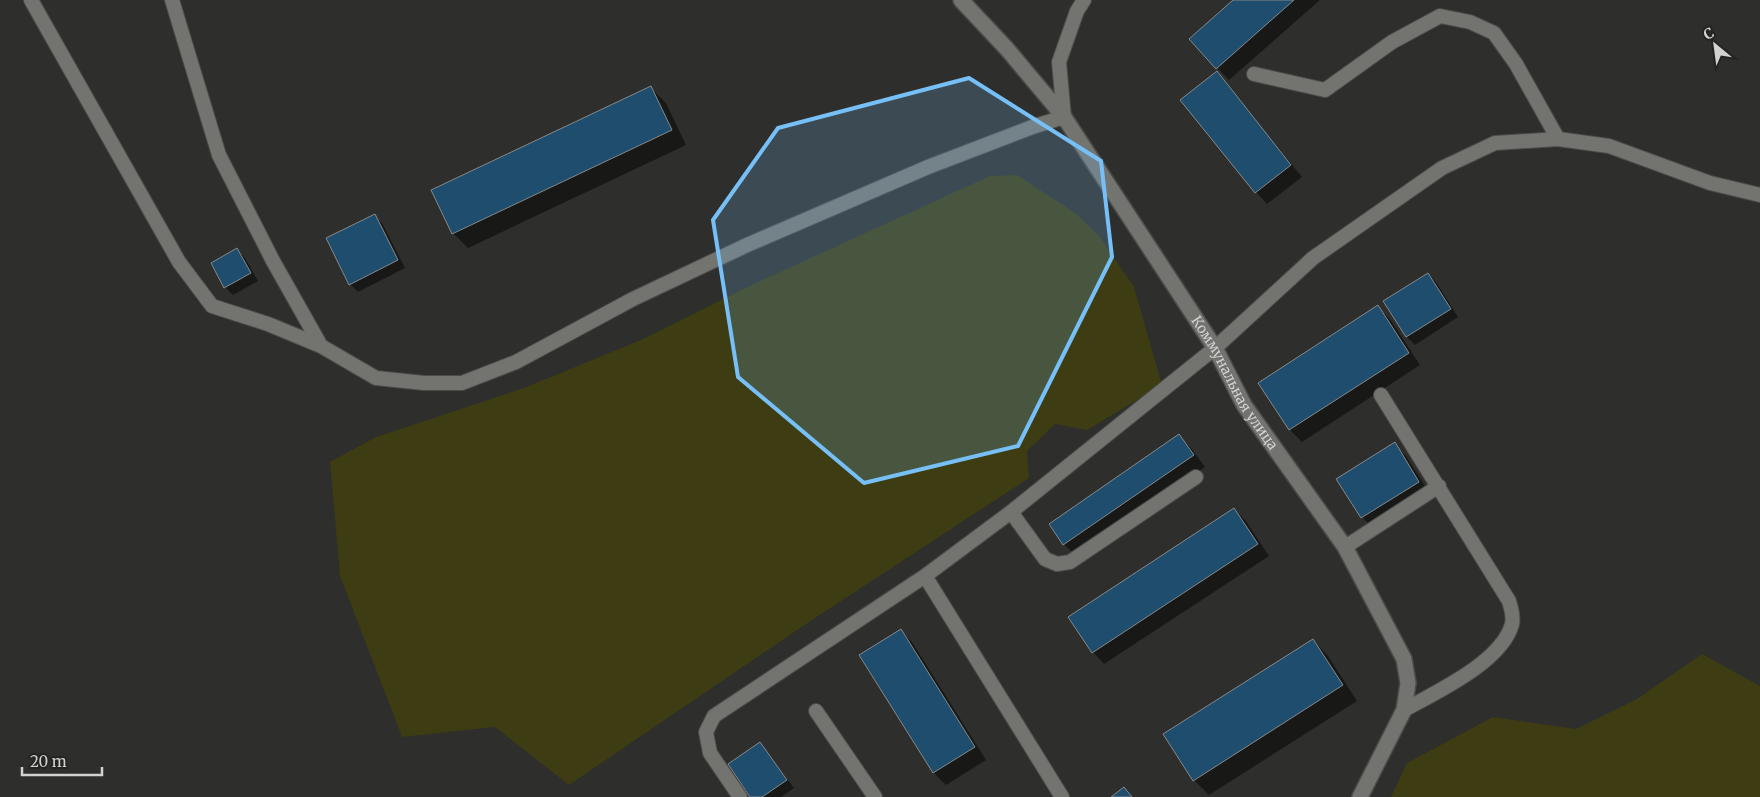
<svg xmlns="http://www.w3.org/2000/svg" width="1760" height="797" viewBox="0 0 1760 797" font-family="Merriweather,serif">
<style>
.green{fill:#3d3c13}
.shadow{fill:#0007}
.building{fill:#1f4d6d;stroke:#86898b}
.lines{fill:none;stroke-linecap:round;stroke-linejoin:round}
.lane-casing{stroke:#4b4b49;stroke-width:16}
.street-casing{stroke:#4b4b49;stroke-width:18}
.lane{stroke:#737370;stroke-width:14}
.street{stroke:#737370;stroke-width:15}
.marked{fill:#76c0f7;fill-opacity:0.2;stroke:#76c0f7;stroke-width:4;stroke-linejoin:round}
.labels{text-anchor:middle;dominant-baseline:central;stroke-width:5;stroke-linejoin:round;paint-order:stroke}
.street-label{font-size:14px;fill:#d2d2d0;stroke:#242422}
</style>
<rect width="100%" height="100%" fill="#2e2e2c"/>
<!-- green -->
<path class="green" d="M 1017,175 L 1075,213 L 1099,236 L 1134,287 L 1162,385 L 1087,430 L 1055,424 L 1027,451 L 1029,478 L 806,624 L 569,785 L 495,727 L 402,737 L 340,576 L 330,462 L 376,437 L 524,388 L 643,339 L 743,289 L 990,176 Z
M 1702,654 L 1760,686 L 1760,797 L 1391,797 L 1407,763 L 1493,717 L 1576,729 L 1637,699 Z"/>
<!-- shadow -->
<path class="shadow" d="M 1235,0 L 1320,0 L 1229,80 L 1191,39 Z
M 1217,73 L 1302,177 L 1267,204 L 1256,192 Z
M 651,88 L 666,103 L 686,145 L 468,248 L 453,233 Z
M 374,215 L 382,223 L 405,268 L 358,292 L 350,284 Z
M 237,250 L 245,258 L 258,281 L 233,295 L 225,287 Z
M 1428,274 L 1436,282 L 1458,317 L 1415,345 L 1407,337 L 1385,301 Z
M 1378,307 L 1390,319 L 1420,365 L 1302,442 L 1290,430 L 1260,383 Z
M 1179,436 L 1191,448 L 1205,467 L 1076,556 L 1064,544 Z
M 1394,444 L 1406,456 L 1430,494 L 1374,529 L 1362,517 Z
M 1234,509 L 1246,521 L 1269,556 L 1104,664 L 1093,652 Z
M 900,630 L 912,642 L 986,760 L 946,785 L 934,773 L 861,655 Z
M 1313,640 L 1328,656 L 1357,701 L 1209,795 L 1194,780 Z
M 760,743 L 794,788 L 781,797 L 752,797 Z"/>
<!-- building -->
<path class="building" d="M 1233,0 L 1294,0 L 1216,69 L 1189,39 Z
M 1217,71 L 1291,165 L 1255,193 L 1180,100 Z
M 651,86 L 672,130 L 452,234 L 431,190 Z
M 375,214 L 398,260 L 349,285 L 326,238 Z
M 237,248 L 251,273 L 224,288 L 211,263 Z
M 1428,273 L 1451,309 L 1406,337 L 1383,301 Z
M 1378,305 L 1409,353 L 1289,430 L 1258,383 Z
M 1179,434 L 1194,455 L 1063,545 L 1049,524 Z
M 1395,442 L 1419,482 L 1361,518 L 1336,479 Z
M 1234,508 L 1258,544 L 1092,653 L 1068,617 Z
M 901,629 L 975,747 L 933,773 L 859,655 Z
M 1313,639 L 1343,685 L 1193,781 L 1163,734 Z
M 760,742 L 787,780 L 762,797 L 750,797 L 728,764 Z
M 1124,787 L 1132,797 L 1111,797 Z"/>
<g class="lines">
<!-- lane casing -->
<g class="lane-casing">
<path id="lane" d="M 31,0 L 179,262 L 212,306 L 268,324 L 321,346 L 376,378 L 424,383 L 462,383 L 516,362 L 633,299 L 747,245 L 928,167 L 1035,126 L 1064,117 L 1059,62 L 1077,11 L 1084,0
M 172,0 L 219,155 L 273,261 L 321,346
M 1254,74 L 1325,90 L 1392,42 L 1440,16 L 1470,22 L 1494,33 L 1516,64 L 1558,139
M 1381,395 L 1509,601 C 1511,608 1514,617 1512,624 C 1502,662 1436,692 1404,710
M 1011,512 L 1045,559 L 1057,564 L 1070,562 L 1196,477
M 1345,547 L 1439,486
M 816,711 L 875,797
M 740,797 L 710,753 L 706,732 L 714,716 L 925,576
M 1062,797 L 925,576 L 1011,512 L 1215,348 L 1313,258 L 1442,168 L 1495,143 L 1558,139 L 1609,146 L 1710,183 L 1760,195"/>
</g>
<!-- street casing -->
<g class="street-casing">
<g id="street">
<path id="s1" d="M 961,0 L 1007,49 L 1064,117 L 1215,348 L 1244,405 L 1345,547 L 1404,659 L 1408,683 L 1404,710 L 1360,797"/>
</g>
</g>
<!-- lane -->
<use href="#lane" class="lane"/>
<!-- street -->
<use href="#street" class="street"/>
</g>
<!-- marked area -->
<path class="marked" d="M 969,78 L 1101,161 L 1112,257 L 1018,446 L 864,483 L 738,377 L 713,220 L 778,128 Z"/>
<g class="labels">
<!-- street labels -->
<g class="street-label">
<text stroke="none"><textPath href="#s1" startOffset="472">Коммунальная улица</textPath></text>
</g>
</g>
<!-- north arrow -->
<g transform="translate(1715 45) rotate(331)" stroke="#242422" stroke-width="4" paint-order="stroke">
<path d="M0-4L9 19L0 12L-9 19Z" fill="#d2d2d0"/>
<text y="-8" font-size="14" font-weight="bold" text-anchor="middle" fill="#d2d2d0">С</text>
</g>
<!-- scale -->
<path d="M22 767v8h80v-8" fill="none" stroke="#d2d2d0" stroke-width="2.5"/>
<text x="30" y="767" font-size="15" fill="#d2d2d0" stroke="#242422" stroke-width="4" paint-order="stroke">20 m</text>
</svg>
